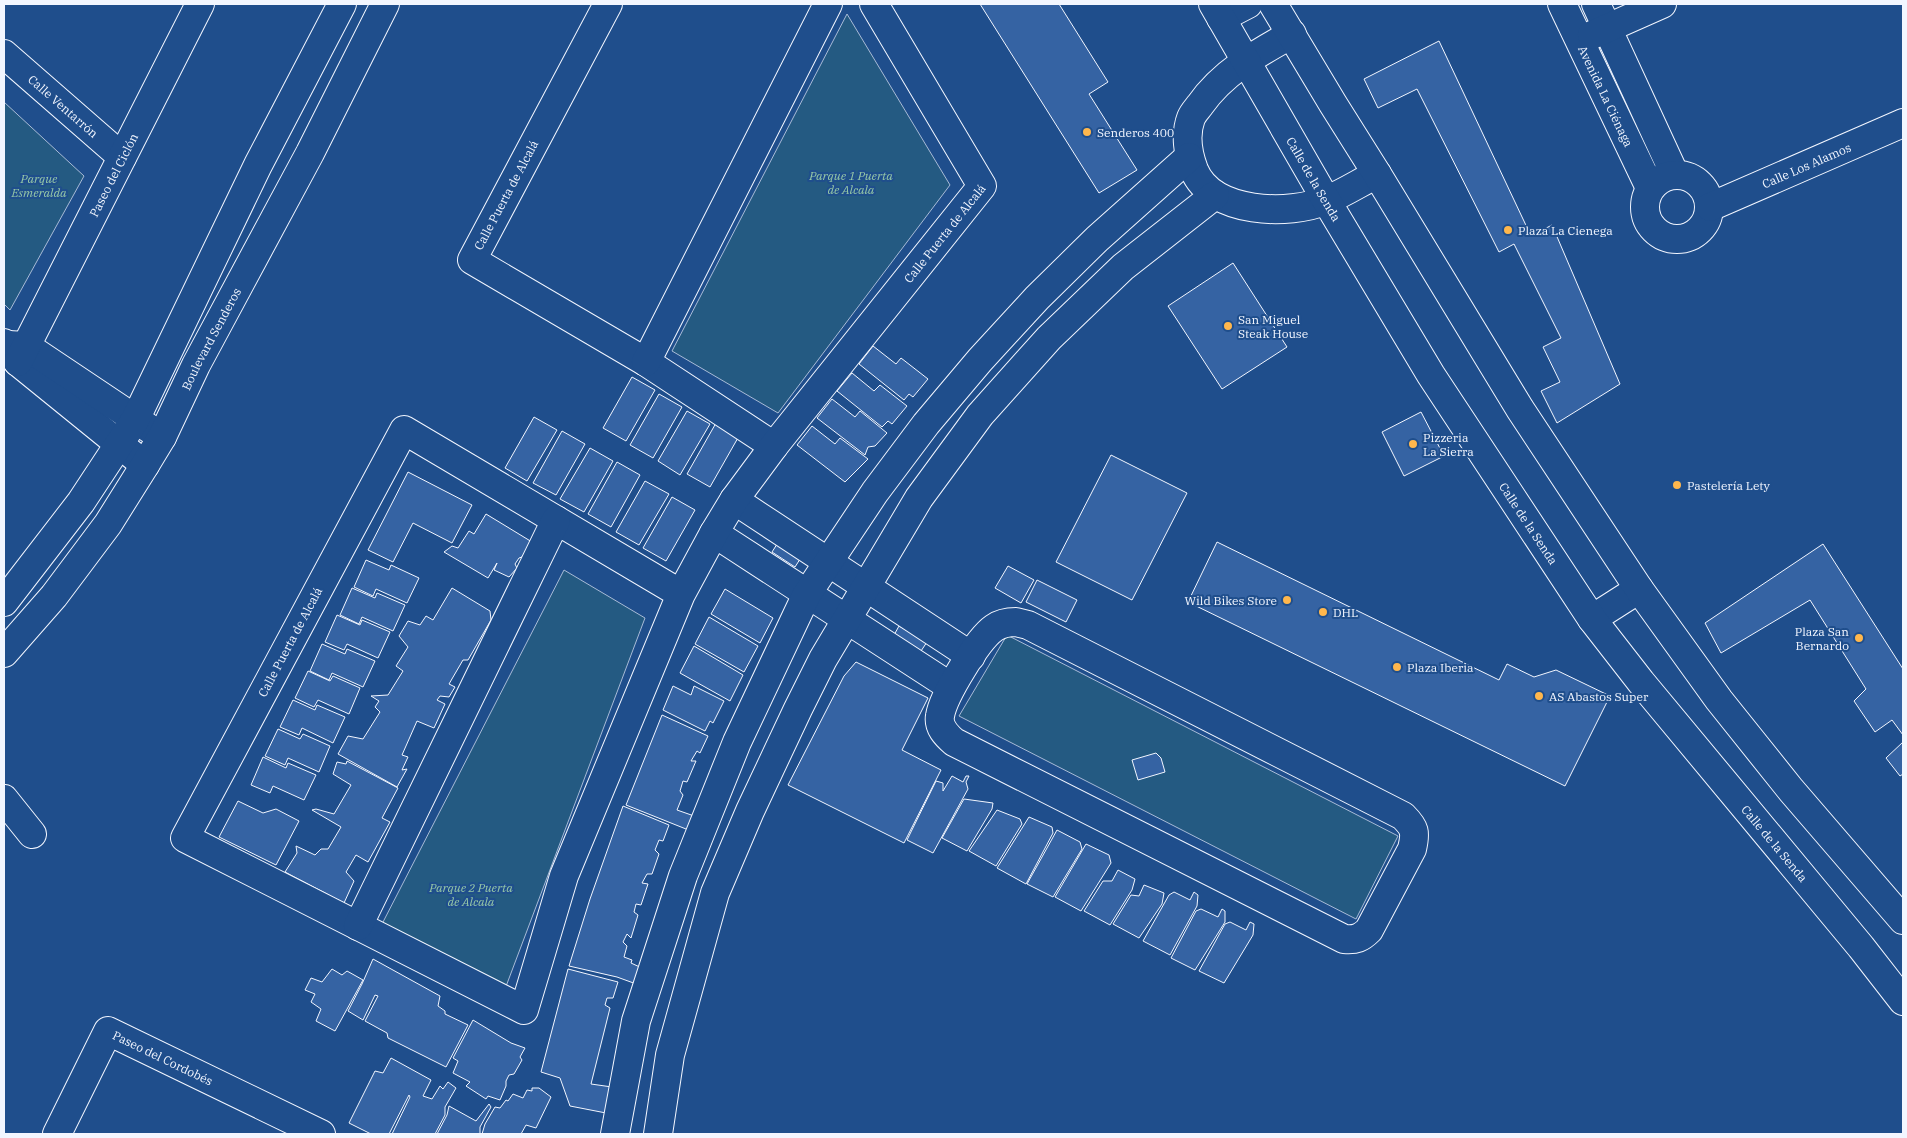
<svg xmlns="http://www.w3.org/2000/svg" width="1907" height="1138" viewBox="0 0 1907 1138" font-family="'IBM Plex Serif',serif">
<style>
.green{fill:#245a82;stroke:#a8bbd7}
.building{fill:#3563a3;stroke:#f2f6ff}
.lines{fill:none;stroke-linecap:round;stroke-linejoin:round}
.minor-casing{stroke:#f2f6ff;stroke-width:30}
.major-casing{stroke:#f2f6ff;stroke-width:30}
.minor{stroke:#1f4e8c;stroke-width:28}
.major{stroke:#1f4e8c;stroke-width:28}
.poi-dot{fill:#ffb74d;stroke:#1f4e8c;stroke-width:2}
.labels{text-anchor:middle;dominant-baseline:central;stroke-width:4;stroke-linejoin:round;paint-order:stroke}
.street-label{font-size:12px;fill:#f2f6ff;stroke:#1f4e8c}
.poi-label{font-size:12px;fill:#f2f6ff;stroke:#1f4e8c;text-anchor:start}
.park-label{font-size:12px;font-style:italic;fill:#97c8a6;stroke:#1f4e8c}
</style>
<rect width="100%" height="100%" fill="#1f4e8c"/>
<!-- green -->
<path class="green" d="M 847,14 L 950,185 L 778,413 L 672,351 Z
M 4,102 L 84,176 L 10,310 L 4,304 Z
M 564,570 L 645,618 L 505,989 L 382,924 Z
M 1007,635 L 1398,836 L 1356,919 L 959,716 Z"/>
<!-- building -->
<path class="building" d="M 980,4 L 1059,4 L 1108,82 L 1089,94 L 1137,170 L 1099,193 Z
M 1439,41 L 1531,236 L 1552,225 L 1620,384 L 1557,423 L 1541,391 L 1560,382 L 1543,347 L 1561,338 L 1514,244 L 1499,252 L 1417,89 L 1378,108 L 1364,79 Z
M 1233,263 L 1287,347 L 1222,389 L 1168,306 Z
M 873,346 L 896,364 L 901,358 L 928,379 L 913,397 L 909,394 L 904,400 L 859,364 Z
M 852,373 L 874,391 L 880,385 L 907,406 L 892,424 L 888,421 L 882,427 L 837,391 Z
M 632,377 L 655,390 L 626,441 L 603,428 Z
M 659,394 L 682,407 L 653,458 L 630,445 Z
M 832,399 L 855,417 L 860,411 L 887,433 L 875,446 L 868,447 L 865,455 L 817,418 Z
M 687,411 L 710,424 L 680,475 L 658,461 Z
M 1421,412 L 1444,456 L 1404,476 L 1382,432 Z
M 534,417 L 557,430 L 527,481 L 505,468 Z
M 716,423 L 739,436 L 710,487 L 687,474 Z
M 812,426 L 835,444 L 840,438 L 868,459 L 845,482 L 797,445 Z
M 562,431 L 585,444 L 556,495 L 533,483 Z
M 590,448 L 613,461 L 584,512 L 560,499 Z
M 1111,455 L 1187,493 L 1132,600 L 1056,562 Z
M 617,462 L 640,475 L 611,527 L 588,514 Z
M 408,472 L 472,505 L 452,543 L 413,523 L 393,562 L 368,550 Z
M 645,481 L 669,494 L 639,545 L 616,532 Z
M 672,497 L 695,510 L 666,561 L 643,548 Z
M 486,514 L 532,542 L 522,557 L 519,558 L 515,564 L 517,568 L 509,577 L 494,570 L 497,563 L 488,578 L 444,552 L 452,546 L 458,548 L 469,531 L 474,534 Z
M 779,541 L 802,556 L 795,567 L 772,552 Z
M 1217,542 L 1499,680 L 1507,664 L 1534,677 L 1556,670 L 1610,696 L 1565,786 L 1188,602 Z
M 1823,544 L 1903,669 L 1903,735 L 1892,720 L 1875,732 L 1854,701 L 1866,689 L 1810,600 L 1721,653 L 1705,623 Z
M 366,560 L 389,570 L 391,565 L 419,578 L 407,603 L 376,589 L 373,596 L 354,587 Z
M 1008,566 L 1034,580 L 1021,603 L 995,588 Z
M 1037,580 L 1077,600 L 1066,622 L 1026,602 Z
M 352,588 L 375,598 L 377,593 L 405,605 L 393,631 L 362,617 L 359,624 L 340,615 Z
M 452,588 L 490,611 L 491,620 L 468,660 L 463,660 L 449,684 L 455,687 L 449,697 L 440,696 L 437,700 L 445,704 L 434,728 L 417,721 L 402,755 L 408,757 L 402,770 L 407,769 L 397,787 L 338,754 L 348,736 L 363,739 L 380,712 L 375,707 L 379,701 L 371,696 L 388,695 L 403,671 L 396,666 L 408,647 L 399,636 L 408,621 L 420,625 L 426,616 L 433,620 Z
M 725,589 L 773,618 L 760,643 L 711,614 Z
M 337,615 L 360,625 L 362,620 L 390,632 L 378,658 L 347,644 L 344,650 L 325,642 Z
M 709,617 L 758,646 L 744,672 L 695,644 Z
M 899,626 L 927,642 L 921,651 L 894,635 Z
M 322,644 L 345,654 L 347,649 L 375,661 L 363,687 L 332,673 L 329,680 L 310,671 Z
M 694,646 L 743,675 L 730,701 L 680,673 Z
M 856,662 L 928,698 L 902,750 L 941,770 L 904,843 L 788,785 L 844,676 Z
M 308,671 L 330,681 L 333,676 L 360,688 L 349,714 L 318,700 L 314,707 L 295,698 Z
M 673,686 L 691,695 L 694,686 L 724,701 L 713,723 L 710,721 L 705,731 L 663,710 Z
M 293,700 L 315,710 L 317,705 L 345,717 L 333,743 L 302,728 L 299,735 L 280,727 Z
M 662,715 L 708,736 L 700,753 L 697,751 L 691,761 L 696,761 L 687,782 L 683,781 L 680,791 L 683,795 L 677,810 L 697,817 L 691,831 L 626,805 Z
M 278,729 L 300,739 L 303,734 L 330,746 L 319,772 L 288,758 L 285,765 L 265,756 Z
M 1903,742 L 1903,774 L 1900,776 L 1886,758 Z
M 1156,753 L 1161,758 L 1165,772 L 1138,780 L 1132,760 Z
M 263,757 L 286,768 L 288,763 L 316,775 L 304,800 L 273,786 L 270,793 L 251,785 Z
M 347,761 L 398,788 L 382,818 L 390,822 L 368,862 L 356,855 L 346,872 L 354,881 L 344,903 L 285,872 L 297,853 L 296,846 L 315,855 L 321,849 L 328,849 L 341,827 L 312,810 L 316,809 L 334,814 L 351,785 L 333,774 L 337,762 L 346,764 Z
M 952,776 L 963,782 L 966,776 L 969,776 L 966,782 L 968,789 L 933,853 L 907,840 L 936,781 L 943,783 L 943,791 Z
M 964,799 L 993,803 L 992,809 L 967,851 L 942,838 Z
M 238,801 L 263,813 L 276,809 L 299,821 L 276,865 L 219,837 Z
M 623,806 L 669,825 L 663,841 L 659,840 L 655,850 L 659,854 L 652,874 L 647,874 L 642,883 L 648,884 L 641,905 L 636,904 L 634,912 L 638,915 L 631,938 L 627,934 L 623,942 L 627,946 L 624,957 L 632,960 L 631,963 L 644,969 L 639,985 L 617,977 L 569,966 L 590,899 Z
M 997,810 L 1020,819 L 1022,824 L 996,866 L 969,851 Z
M 1029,817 L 1052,827 L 1053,833 L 1026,884 L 997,868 Z
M 1057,830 L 1080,842 L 1082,849 L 1053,897 L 1027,884 Z
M 1086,844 L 1109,855 L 1111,863 L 1081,911 L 1055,897 Z
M 1118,870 L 1135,879 L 1132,890 L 1110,925 L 1084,911 L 1103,881 L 1112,881 Z
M 1144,885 L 1164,893 L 1162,904 L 1139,938 L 1113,924 L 1131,895 L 1139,896 Z
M 1174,892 L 1190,900 L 1194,892 L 1198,895 L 1197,906 L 1170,955 L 1143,941 L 1169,895 Z
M 1201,909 L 1218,917 L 1222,909 L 1225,911 L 1225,922 L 1195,970 L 1171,958 L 1196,911 Z
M 1230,922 L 1246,930 L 1250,922 L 1254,924 L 1253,935 L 1224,983 L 1199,971 L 1225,924 Z
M 373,959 L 440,996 L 438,1006 L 445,1011 L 445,1014 L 468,1025 L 446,1067 L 388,1038 L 387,1033 L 365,1021 L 378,996 L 375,995 L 363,1020 L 348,1011 L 362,984 Z
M 332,969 L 342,975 L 347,971 L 363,980 L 335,1031 L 316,1021 L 321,1009 L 311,1002 L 315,994 L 305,990 L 311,978 L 322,982 Z
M 568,969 L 618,982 L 613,998 L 607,998 L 605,1005 L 610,1008 L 591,1084 L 612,1087 L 606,1113 L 570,1106 L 560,1078 L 541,1072 Z
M 473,1020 L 511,1043 L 525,1048 L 520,1057 L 522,1060 L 514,1074 L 509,1075 L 506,1081 L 506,1086 L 500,1100 L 488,1096 L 486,1099 L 466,1086 L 470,1082 L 453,1073 L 458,1061 L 453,1058 Z
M 391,1058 L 431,1080 L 423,1096 L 432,1099 L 440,1086 L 443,1089 L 448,1082 L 456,1088 L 445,1107 L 445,1115 L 435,1134 L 392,1134 L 410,1097 L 409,1095 L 389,1134 L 371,1134 L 349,1123 L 375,1071 L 383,1073 Z
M 532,1088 L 539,1088 L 551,1097 L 536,1128 L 526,1125 L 521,1134 L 482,1134 L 485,1124 L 495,1107 L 500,1108 L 506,1100 L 508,1101 L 513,1094 L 523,1098 L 527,1090 L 532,1091 Z
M 489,1104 L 491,1107 L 480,1127 L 480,1134 L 437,1134 L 447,1115 L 449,1106 L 476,1121 Z"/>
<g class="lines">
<!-- minor casing -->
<g class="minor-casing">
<g id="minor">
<path d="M 608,4 L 472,260 L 646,362 L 774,446"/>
<path id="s1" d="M 1562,4 L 1650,188"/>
<path d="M 1596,4 L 1675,175"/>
<path d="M 1221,18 L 1248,4"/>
<path d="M 1292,34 C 1258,53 1223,72 1200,105 C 1197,109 1193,113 1191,118 C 1185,134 1188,154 1194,170 C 1212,214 1289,216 1327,200 C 1344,193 1361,182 1377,174"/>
<path d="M 1592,35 L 1662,4"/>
<path id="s2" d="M 4,54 L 122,157"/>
<circle cx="1677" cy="207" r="32"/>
<path id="s3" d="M 1710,207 L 1903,123"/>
<path d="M 4,343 L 18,362 L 145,465"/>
<path d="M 8,345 L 26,346 L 162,437"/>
<path id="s4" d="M 18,362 L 200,4"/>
<path d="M 646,362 L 828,4"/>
<path d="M 734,500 L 971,656"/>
<path d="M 714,533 L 951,687"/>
<path id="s5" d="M 681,594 L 404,430 L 185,838 L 524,1010 L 564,876 L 681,594 L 714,533 L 734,500 L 774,446 L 982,186 L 874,4"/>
<path d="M 1592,619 L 1639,589"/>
<path d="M 1016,622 L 1028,625 L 1403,816 C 1415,828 1416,832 1412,849 L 1369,930 C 1361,938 1356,940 1344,939 L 954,742 C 946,735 938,727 940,716 C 943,696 978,639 994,628 C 1001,623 1008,622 1016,622 Z"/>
<path d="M 4,799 L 32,834"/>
<path d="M 358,926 L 556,520"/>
<path id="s6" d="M 57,1134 L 108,1031 L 321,1134"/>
<path d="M 615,1134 L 636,1021 L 683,876 L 737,742 L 807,594 L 875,492 L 926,424 L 980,360 L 1037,298 L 1097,239 L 1189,157"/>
<path d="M 658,1134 L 670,1055 L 715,893 L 750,811 L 798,709 L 823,659 L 866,587 L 919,498 L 980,415 L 1049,338 L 1123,267 L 1215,195"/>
</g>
</g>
<!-- major casing -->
<g class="major-casing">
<g id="major">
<path id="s7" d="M 1213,4 L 1326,200 L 1431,375 L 1592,619 L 1641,682 L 1861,947 L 1903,1001"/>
<path d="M 1273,4 L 1333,104 L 1377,174 L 1520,409 L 1639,589 L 1719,700 L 1791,790 L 1903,920"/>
<path d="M 4,602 L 81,502 L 135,420 L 258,165 L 342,4"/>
<path id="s8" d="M 4,653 L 54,596 L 108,524 L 145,465 L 162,437 L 196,365 L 310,153 L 385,4"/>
</g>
</g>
<!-- minor -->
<use href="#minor" class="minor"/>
<!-- major -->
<use href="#major" class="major"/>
</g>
<!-- markers -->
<g class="poi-dot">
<circle cx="1087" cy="132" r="5"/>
<circle cx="1508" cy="230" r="5"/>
<circle cx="1228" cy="326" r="5"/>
<circle cx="1413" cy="444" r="5"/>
<circle cx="1677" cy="485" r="5"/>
<circle cx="1287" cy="600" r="5"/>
<circle cx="1323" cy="612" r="5"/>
<circle cx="1859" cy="638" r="5"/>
<circle cx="1397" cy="667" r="5"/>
<circle cx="1539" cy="696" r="5"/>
</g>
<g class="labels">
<!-- street labels -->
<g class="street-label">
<text stroke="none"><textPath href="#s1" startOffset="102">Avenida La Ciénaga</textPath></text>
<text stroke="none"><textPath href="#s2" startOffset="79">Calle Ventarrón</textPath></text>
<text stroke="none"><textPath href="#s3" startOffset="105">Calle Los Alamos</textPath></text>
<text stroke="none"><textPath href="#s4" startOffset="210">Paseo del Ciclón</textPath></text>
<text stroke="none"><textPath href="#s7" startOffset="202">Calle de la Senda</textPath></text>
<text transform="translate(506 195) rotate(-62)">Calle Puerta de Alcalá</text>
<text stroke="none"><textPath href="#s5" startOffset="2058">Calle Puerta de Alcalá</textPath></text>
<text stroke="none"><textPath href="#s8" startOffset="378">Boulevard Senderos</textPath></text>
<text stroke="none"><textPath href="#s7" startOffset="608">Calle de la Senda</textPath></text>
<text transform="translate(290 642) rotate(-62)">Calle Puerta de Alcalá</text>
<text stroke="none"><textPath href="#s7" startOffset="1012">Calle de la Senda</textPath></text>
<text stroke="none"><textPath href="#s6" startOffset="176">Paseo del Cordobés</textPath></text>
</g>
<!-- poi labels -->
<g class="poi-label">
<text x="1097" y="132">Senderos 400</text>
<text x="1518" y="230">Plaza La Cienega</text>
<text x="1238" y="319">San Miguel<tspan x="1238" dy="14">Steak House</tspan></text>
<text x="1423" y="437">Pizzeria<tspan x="1423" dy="14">La Sierra</tspan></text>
<text x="1687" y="485">Pastelería Lety</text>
<text x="1277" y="600" text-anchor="end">Wild Bikes Store</text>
<text x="1333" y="612">DHL</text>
<text x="1849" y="631" text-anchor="end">Plaza San<tspan x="1849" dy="14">Bernardo</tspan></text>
<text x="1407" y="667">Plaza Iberia</text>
<text x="1549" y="696">AS Abastos Super</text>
</g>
<!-- park labels -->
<g class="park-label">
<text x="851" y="175">Parque 1 Puerta<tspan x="851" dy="14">de Alcala</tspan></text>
<text x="39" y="178">Parque<tspan x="39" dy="14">Esmeralda</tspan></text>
<text x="471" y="887">Parque 2 Puerta<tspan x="471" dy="14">de Alcala</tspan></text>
</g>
</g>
<!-- border -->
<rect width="1907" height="1138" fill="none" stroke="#f2f6ff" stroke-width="10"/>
</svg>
